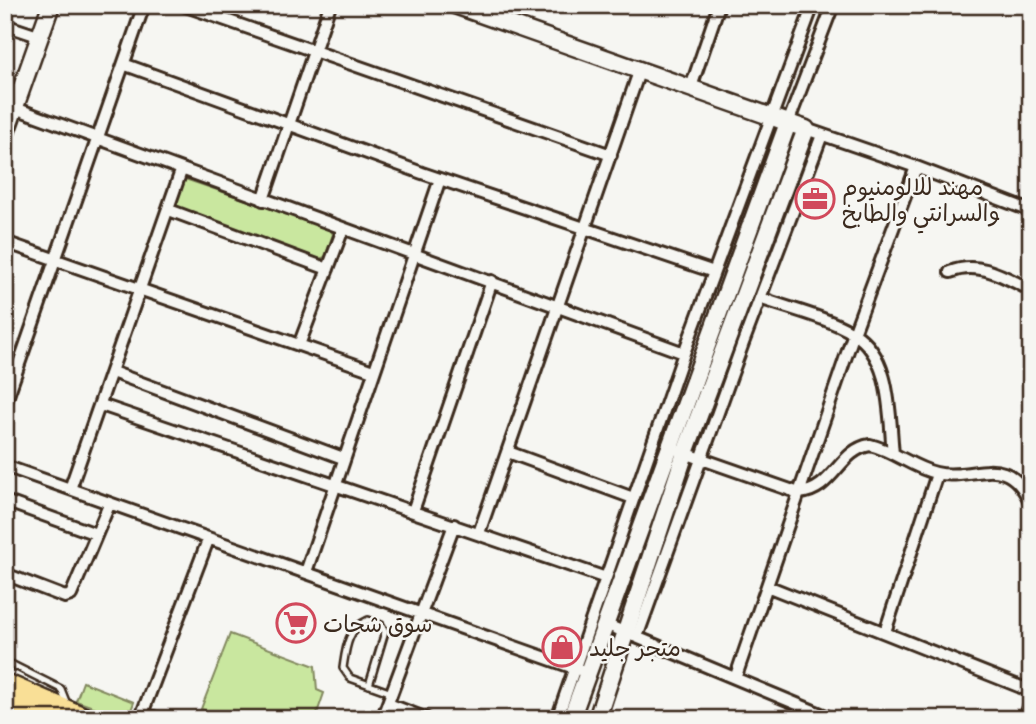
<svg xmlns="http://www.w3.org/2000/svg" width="1036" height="724" viewBox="0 0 1036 724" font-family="'Patrick Hand','Playpen Sans Arabic',sans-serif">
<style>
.green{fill:#c9e79f;stroke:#82885e;stroke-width:2}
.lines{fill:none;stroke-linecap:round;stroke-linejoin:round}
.lane-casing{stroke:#3b2a1e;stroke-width:10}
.street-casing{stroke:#3b2a1e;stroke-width:16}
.secondary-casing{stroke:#3b2a1e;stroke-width:21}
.primary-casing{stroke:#3b2a1e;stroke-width:23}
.lane{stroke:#f6f6f2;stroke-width:5}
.street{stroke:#f6f6f2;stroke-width:10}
.secondary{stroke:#f6f6f2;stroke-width:16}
.primary{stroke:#f9df96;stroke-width:18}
.labels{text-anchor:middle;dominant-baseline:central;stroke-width:5;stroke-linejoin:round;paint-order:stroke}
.poi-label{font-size:23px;fill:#3b2a1e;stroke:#f6f6f2;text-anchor:start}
</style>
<rect width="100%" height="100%" fill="#f6f6f2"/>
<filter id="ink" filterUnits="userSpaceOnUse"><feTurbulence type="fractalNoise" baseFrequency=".0143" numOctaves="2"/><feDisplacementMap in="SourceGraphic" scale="14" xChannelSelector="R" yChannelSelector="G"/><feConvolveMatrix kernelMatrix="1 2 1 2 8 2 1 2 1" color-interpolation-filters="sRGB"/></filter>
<g filter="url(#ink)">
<!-- green -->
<path class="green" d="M 185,179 L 329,228 L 333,234 L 325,257 L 317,260 L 175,209 L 173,205 L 180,183 Z
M 230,634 L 315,666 L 317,690 L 324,693 L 315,719 L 226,719 L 201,709 Z
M 83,682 L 134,702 L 128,719 L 76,701 Z"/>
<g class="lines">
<!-- lane casing -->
<g class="lane-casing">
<path id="lane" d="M 5,661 L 61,689 L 67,704
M 369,685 L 385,632 L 381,625 L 368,620 C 347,629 346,648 343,668 L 350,678 L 392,693"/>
</g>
<!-- street casing -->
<g class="street-casing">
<path id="street" d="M 183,5 L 611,155
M 5,25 L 41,37
M 126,65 L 422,173 L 714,272
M 690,90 L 719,5
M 15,108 L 684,353
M 788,123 L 833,5
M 806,129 L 916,167 L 1031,211
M 263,200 L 330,5
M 169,210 L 328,269
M 5,242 L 373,371
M 950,272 C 980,260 1004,277 1031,290
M 760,298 C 790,309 826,317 853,333 C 892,356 889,415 893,454
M 299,345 L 343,229
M 112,372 L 343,458
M 5,404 L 144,5
M 101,405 L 606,578
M 679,451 L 799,493 C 833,491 839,450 870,445 C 893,450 913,468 936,473 C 974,482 1007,448 1031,504
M 508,452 L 633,498
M 5,466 L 580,670
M 70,489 L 181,171
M 5,501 L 96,534
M 413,511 L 492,281
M 479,533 L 639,72
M 306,572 L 440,179
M 5,574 L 65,597 L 71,595 L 109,505
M 767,586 L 1031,691
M 605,624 L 833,719
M 885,632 L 937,474
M 637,637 L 743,343 L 822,135
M 736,676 L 854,333 L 916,167
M 388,704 L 427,719
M 142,713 L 159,719
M 140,719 L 208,540
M 382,719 L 454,525
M 557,719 L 684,353 L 813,5
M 1025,719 L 1031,701"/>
</g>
<!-- secondary casing -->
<g class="secondary-casing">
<path id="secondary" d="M 455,5 L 806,129 L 685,453 L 597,719
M 5,135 L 51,5
M 571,719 L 788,123"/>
</g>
<!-- primary casing -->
<g class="primary-casing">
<path id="primary" d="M 5,683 L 89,719
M 5,701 L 48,719"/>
</g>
<!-- lane -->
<use href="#lane" class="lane"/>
<!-- street -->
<use href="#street" class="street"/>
<!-- secondary -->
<use href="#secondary" class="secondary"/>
<!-- primary -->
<use href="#primary" class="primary"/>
</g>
</g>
<!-- icons -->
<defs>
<g id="office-ring" transform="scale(2.0125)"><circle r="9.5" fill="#f6f6f2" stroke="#d1495b" stroke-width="1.5"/><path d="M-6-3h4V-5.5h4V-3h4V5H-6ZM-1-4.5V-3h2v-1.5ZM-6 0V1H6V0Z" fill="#d1495b"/></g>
<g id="supermarket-ring" transform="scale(2.0125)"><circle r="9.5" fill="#f6f6f2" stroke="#d1495b" stroke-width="1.5"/><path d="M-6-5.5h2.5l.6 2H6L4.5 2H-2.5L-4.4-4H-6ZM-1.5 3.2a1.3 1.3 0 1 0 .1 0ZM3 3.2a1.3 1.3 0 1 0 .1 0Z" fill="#d1495b"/></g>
<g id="shop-ring" transform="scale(2.0125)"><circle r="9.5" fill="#f6f6f2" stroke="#d1495b" stroke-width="1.5"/><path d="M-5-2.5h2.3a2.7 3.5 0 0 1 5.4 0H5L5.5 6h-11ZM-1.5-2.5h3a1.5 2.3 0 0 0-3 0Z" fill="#d1495b"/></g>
</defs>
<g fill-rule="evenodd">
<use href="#office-ring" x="815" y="199"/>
<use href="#supermarket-ring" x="296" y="623"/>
<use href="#shop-ring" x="562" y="647"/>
</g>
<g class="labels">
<!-- poi labels -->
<g class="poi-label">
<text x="842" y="186">مهند للالومنيوم<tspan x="842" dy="26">والسرانتي والطابخ</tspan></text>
<text x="323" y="623">سوق شحات</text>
<text x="589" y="647">متجر جليد</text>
</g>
</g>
<!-- margin -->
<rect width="1036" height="724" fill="none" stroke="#f6f6f2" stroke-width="28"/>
<rect x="14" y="14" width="1008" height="696" fill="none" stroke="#3b2a1e" stroke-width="2.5" filter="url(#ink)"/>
</svg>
